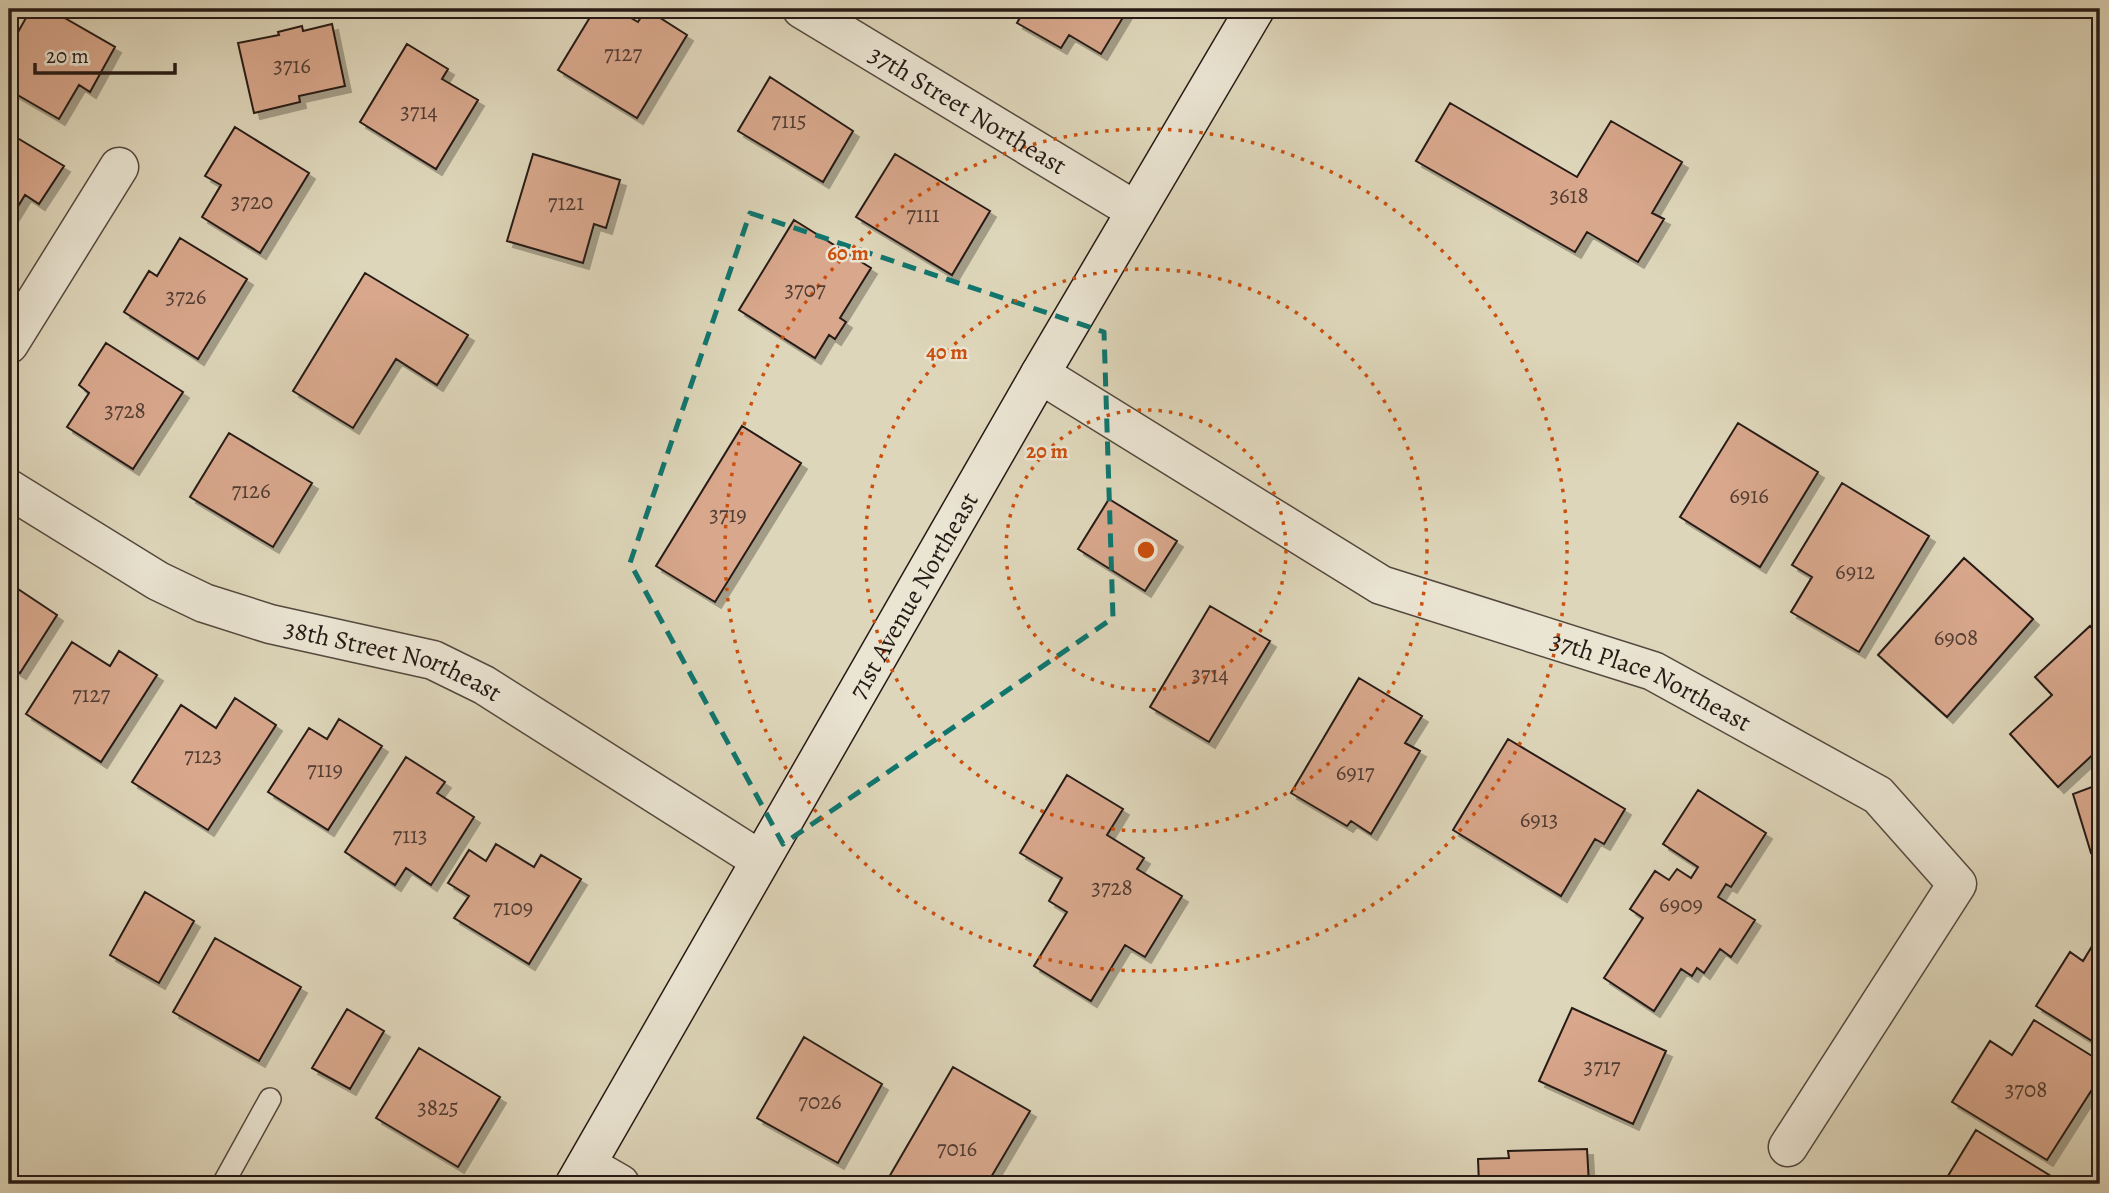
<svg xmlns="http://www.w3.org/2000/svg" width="2109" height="1193" viewBox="0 0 2109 1193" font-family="Alegreya,serif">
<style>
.building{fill:#d8a78c;stroke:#261a15;stroke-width:2;filter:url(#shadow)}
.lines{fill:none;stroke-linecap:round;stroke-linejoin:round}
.lane-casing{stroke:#54493e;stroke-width:24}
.street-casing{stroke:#54493e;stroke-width:41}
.secondary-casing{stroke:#261a15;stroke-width:41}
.lane{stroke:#eae4d2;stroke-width:21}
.street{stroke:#eae4d2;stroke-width:38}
.secondary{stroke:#eae4d2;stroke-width:38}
.marked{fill:none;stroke:#0f766e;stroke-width:5;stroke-dasharray:14 9;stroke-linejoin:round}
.ring{fill:none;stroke:#cb500d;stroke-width:3.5;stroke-dasharray:3.5 7}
.labels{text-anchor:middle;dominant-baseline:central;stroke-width:5;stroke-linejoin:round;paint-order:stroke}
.number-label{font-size:23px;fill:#523d33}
.street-label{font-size:26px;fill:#261a15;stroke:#eae4d2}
.centre{fill:#cb500d;stroke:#eae4d2;stroke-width:3.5}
.ring-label{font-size:21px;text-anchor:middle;font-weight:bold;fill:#cb500d;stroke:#eae4d2;stroke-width:5;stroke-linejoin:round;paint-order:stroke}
</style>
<defs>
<filter id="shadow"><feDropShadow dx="6" dy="6" stdDeviation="0" flood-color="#0004"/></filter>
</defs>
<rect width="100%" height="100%" fill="#ded6ba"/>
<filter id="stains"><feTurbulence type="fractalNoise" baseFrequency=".00286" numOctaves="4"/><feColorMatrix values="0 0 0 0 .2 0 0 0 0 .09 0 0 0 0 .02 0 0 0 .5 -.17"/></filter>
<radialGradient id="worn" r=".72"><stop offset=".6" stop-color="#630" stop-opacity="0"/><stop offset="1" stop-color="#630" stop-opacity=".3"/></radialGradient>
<!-- building -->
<path class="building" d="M 31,9 L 49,9 L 115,47 L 90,92 L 79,85 L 59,119 L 9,90 L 9,48 Z
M 595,9 L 615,9 L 638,22 L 646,9 L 687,35 L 637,118 L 558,70 Z
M 1025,9 L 1128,9 L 1101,54 L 1069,35 L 1061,48 L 1017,23 Z
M 332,24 L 345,86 L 299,96 L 300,102 L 254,113 L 238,43 L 279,35 L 278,32 L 302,26 L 303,31 Z
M 407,44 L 448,69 L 442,79 L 478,100 L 436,169 L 360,122 Z
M 770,77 L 853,131 L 823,182 L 738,131 Z
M 1450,103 L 1577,177 L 1611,121 L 1682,162 L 1652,213 L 1664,219 L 1638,262 L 1587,232 L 1575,252 L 1416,161 Z
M 235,127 L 309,173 L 260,253 L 202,217 L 221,185 L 205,176 Z
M 9,133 L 64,166 L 39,204 L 25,195 L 9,221 Z
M 533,154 L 620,180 L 606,228 L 594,224 L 583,263 L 507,241 Z
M 895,154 L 990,211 L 952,275 L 856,217 Z
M 794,220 L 871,268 L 840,318 L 846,322 L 835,339 L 829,335 L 815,358 L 739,310 Z
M 180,238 L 247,279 L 198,359 L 124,312 L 149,271 L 157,276 Z
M 365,273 L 468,335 L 437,385 L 396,359 L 353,428 L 293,391 Z
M 106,343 L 183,392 L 133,469 L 67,427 L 89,393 L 79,385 Z
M 1738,423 L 1818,472 L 1760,567 L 1680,517 Z
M 742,426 L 801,463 L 715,602 L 656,566 Z
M 229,433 L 312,483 L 273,547 L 190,497 Z
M 1842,483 L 1929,536 L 1859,652 L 1791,612 L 1812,577 L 1792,565 Z
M 1109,499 L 1177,541 L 1145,591 L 1078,549 Z
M 1964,558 L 2033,619 L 1947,717 L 1878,655 Z
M 9,583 L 57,615 L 20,673 L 9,666 Z
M 1210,606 L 1270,641 L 1209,742 L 1150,707 Z
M 2090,626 L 2100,637 L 2100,748 L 2058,787 L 2010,734 L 2052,695 L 2035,677 Z
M 72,642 L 110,666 L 119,651 L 157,675 L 101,762 L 26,714 Z
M 1359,678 L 1422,716 L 1405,743 L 1420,751 L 1371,834 L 1351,821 L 1347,826 L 1291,793 Z
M 235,698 L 276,725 L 208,830 L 132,782 L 181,705 L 216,728 Z
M 339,719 L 382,746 L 328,830 L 268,792 L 309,728 L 327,739 Z
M 1508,739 L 1625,809 L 1604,844 L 1595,839 L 1561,896 L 1453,830 Z
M 406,757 L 445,782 L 437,793 L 474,817 L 431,885 L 406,868 L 395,885 L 345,852 Z
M 1067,775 L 1123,809 L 1107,835 L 1144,858 L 1137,869 L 1182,896 L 1145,957 L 1125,945 L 1091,1001 L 1034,966 L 1067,912 L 1049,901 L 1062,878 L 1020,853 Z
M 2100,784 L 2100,850 L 2091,853 L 2073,794 Z
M 1698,790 L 1766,833 L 1731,887 L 1726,884 L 1718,897 L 1755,920 L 1731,957 L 1720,949 L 1704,973 L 1697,968 L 1692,976 L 1681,969 L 1654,1011 L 1604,978 L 1643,918 L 1630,909 L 1655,871 L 1669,880 L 1677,869 L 1691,878 L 1698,867 L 1663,844 Z
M 496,844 L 534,867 L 541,855 L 581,879 L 529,964 L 454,918 L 469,896 L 448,883 L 469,850 L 486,861 Z
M 145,892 L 194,921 L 159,983 L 110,955 Z
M 2100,933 L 2100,1046 L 2036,1006 L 2070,952 L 2083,961 Z
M 215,938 L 301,987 L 259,1061 L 173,1012 Z
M 1572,1008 L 1666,1051 L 1633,1124 L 1539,1081 Z
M 347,1009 L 384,1031 L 350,1089 L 312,1068 Z
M 2034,1020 L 2100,1061 L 2100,1077 L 2047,1160 L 1952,1102 L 1990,1041 L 2012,1055 Z
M 804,1037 L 882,1084 L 838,1163 L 757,1118 Z
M 419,1048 L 500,1097 L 458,1167 L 376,1118 Z
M 953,1067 L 1030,1111 L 987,1184 L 885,1184 Z
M 1976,1130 L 2064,1184 L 1943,1184 Z
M 1587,1149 L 1589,1184 L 1479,1184 L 1478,1159 L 1509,1158 L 1508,1151 Z"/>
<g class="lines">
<!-- lane casing -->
<g class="lane-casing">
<path id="lane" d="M 223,1184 L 270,1099"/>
</g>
<!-- street casing -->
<g class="street-casing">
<g id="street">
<path id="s1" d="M 802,9 L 1136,211"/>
<path d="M 9,344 L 119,167"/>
<path id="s2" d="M 1040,374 L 1381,585 L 1653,671 L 1878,795 L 1957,884 L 1788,1147"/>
<path id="s3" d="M 9,489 L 158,581 L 204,603 L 270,624 L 433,660 L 484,685 L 760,860"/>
<path d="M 587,1165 L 620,1184"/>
</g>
</g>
<!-- secondary casing -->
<g class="secondary-casing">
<g id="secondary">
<path id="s4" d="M 575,1184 L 1040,374 L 1255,9"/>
</g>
</g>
<!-- lane -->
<use href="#lane" class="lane"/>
<!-- street -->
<use href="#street" class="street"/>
<!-- secondary -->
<use href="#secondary" class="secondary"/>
</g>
<!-- marked area -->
<path class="marked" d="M 750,213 L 1104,332 L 1113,618 L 783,844 L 630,563 Z"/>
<!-- distance rings -->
<g class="ring">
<circle cx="1146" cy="550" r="140"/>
<circle cx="1146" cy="550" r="281"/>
<circle cx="1146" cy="550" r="421"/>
</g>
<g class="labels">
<!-- number labels -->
<g class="number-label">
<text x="623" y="53">7127</text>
<text x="292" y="65">3716</text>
<text x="419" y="111">3714</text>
<text x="789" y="120">7115</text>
<text x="1569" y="195">3618</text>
<text x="252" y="201">3720</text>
<text x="566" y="202">7121</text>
<text x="923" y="214">7111</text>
<text x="805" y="289">3707</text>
<text x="186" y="296">3726</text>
<text x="125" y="410">3728</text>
<text x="251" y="490">7126</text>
<text x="1749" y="495">6916</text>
<text x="728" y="514">3719</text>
<text x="1855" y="571">6912</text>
<text x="1956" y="637">6908</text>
<text x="1210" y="674">3714</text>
<text x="91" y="694">7127</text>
<text x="203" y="755">7123</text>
<text x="325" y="769">7119</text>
<text x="1355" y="772">6917</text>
<text x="1539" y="819">6913</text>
<text x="410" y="835">7113</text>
<text x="1112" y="887">3728</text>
<text x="1681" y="904">6909</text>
<text x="513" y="907">7109</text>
<text x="1602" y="1066">3717</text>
<text x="2026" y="1089">3708</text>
<text x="820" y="1101">7026</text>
<text x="438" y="1107">3825</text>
<text x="957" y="1148">7016</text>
</g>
<!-- street labels -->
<g class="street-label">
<text stroke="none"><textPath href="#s1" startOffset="194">37th Street Northeast</textPath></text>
<text stroke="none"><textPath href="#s4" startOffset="679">71st Avenue Northeast</textPath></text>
<text stroke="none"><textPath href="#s3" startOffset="424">38th Street Northeast</textPath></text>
<text stroke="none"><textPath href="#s2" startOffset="688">37th Place Northeast</textPath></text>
</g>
</g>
<circle cx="1146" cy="550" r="10" class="centre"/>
<g class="ring-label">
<text x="848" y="260">60 m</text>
<text x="947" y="359">40 m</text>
<text x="1047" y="458">20 m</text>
</g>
<!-- margin -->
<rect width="2109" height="1193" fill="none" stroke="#ded6ba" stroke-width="35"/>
<rect x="10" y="10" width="2088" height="1172" fill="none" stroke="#261a15" stroke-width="3.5"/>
<rect x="18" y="18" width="2074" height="1158" fill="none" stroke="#261a15" stroke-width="2"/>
<!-- scale -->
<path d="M35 63v10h140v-10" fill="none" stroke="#261a15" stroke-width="3.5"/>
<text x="46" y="63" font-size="21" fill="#261a15" stroke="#eae4d2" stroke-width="5" paint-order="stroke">20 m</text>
<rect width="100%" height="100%" filter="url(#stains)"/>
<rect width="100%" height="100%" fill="url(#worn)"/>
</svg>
